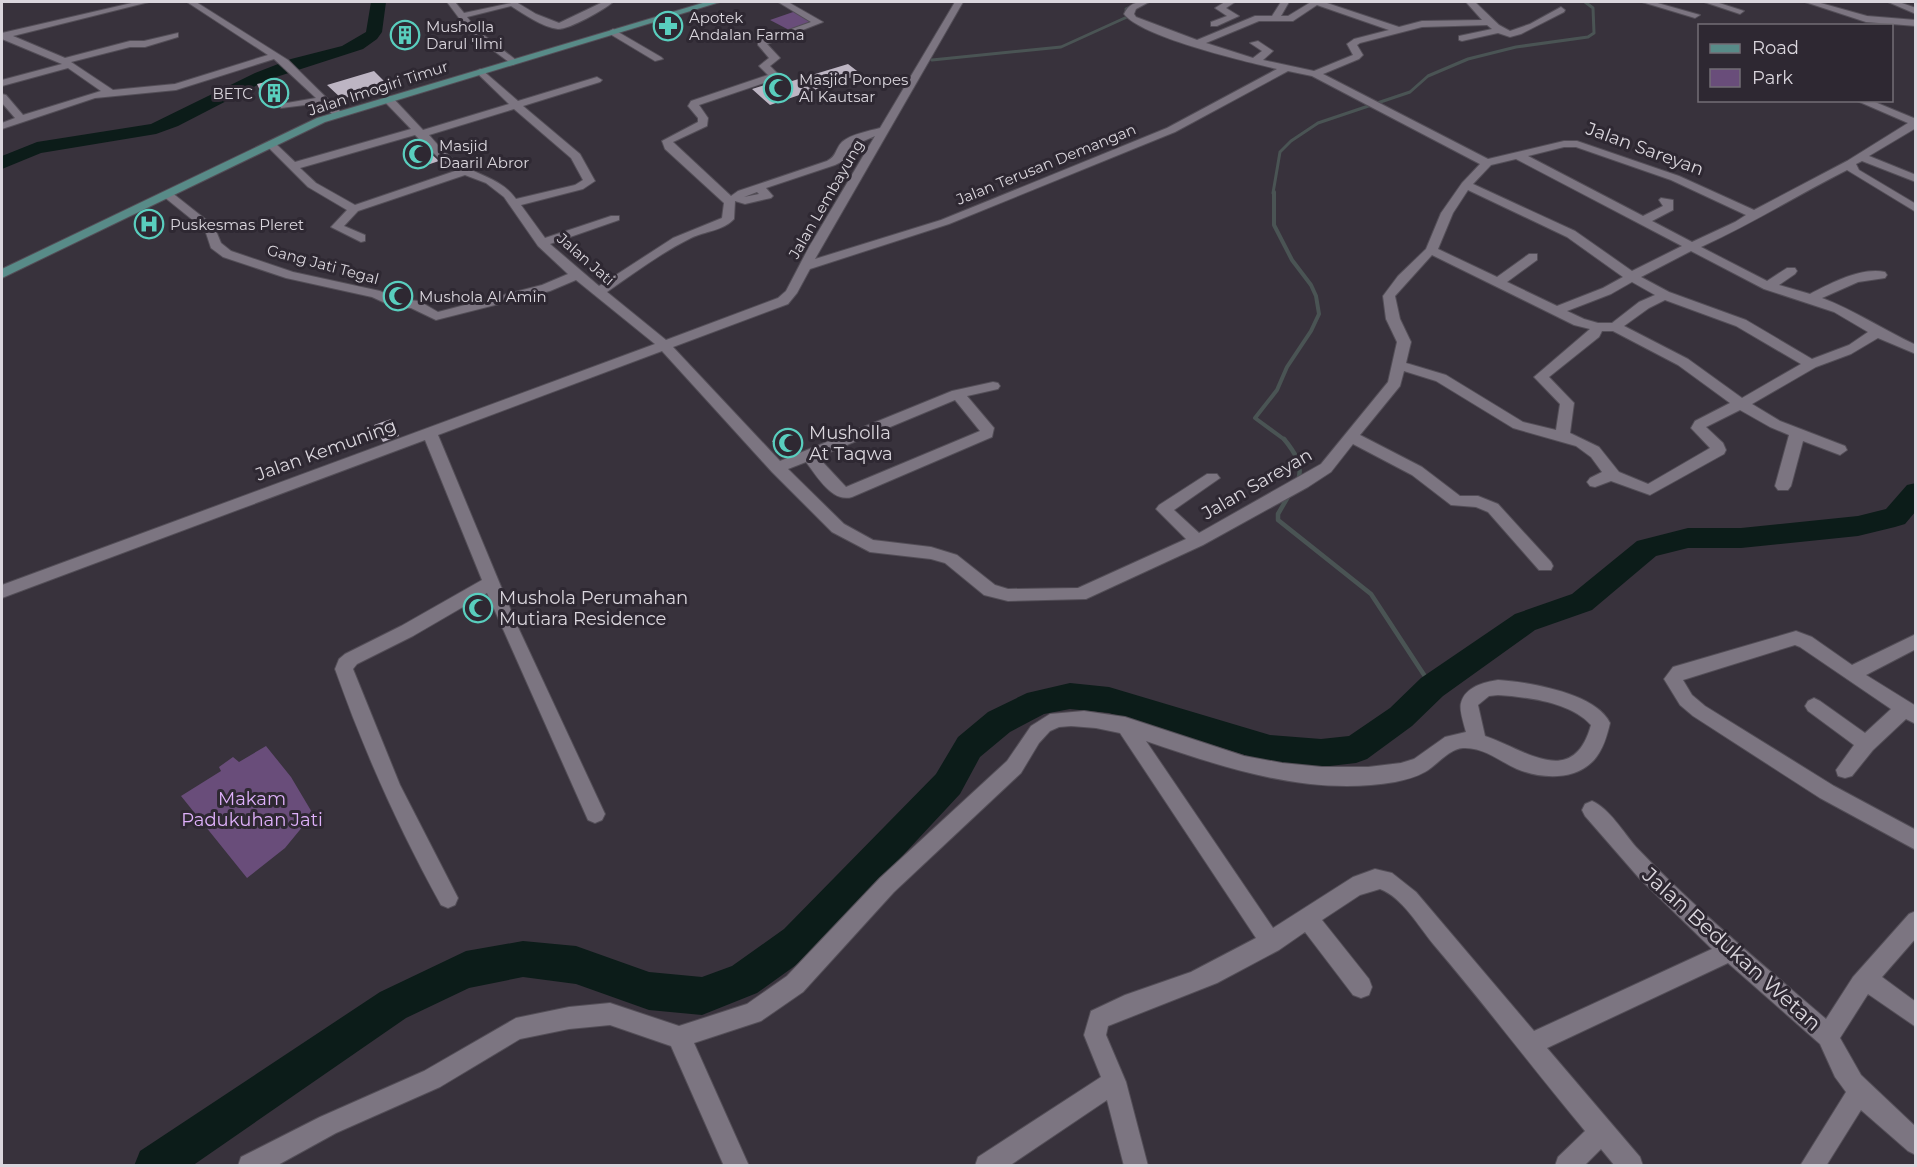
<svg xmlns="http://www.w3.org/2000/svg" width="1917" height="1167" viewBox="0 0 1917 1167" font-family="Montserrat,sans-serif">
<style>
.green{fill:#694d7a}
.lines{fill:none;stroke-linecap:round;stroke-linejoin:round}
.stream-far2{stroke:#4a5454;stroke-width:3}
.stream-far1{stroke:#4a5454;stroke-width:4}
.stream{stroke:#4a5454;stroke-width:4.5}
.river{fill:#0c1c19;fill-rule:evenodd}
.building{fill:#bdb5c3}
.minor-casing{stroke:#534e57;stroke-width:2}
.major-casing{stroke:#534e57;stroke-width:2}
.minor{fill:#7c7581;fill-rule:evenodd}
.major{fill:#588b88;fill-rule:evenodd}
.labels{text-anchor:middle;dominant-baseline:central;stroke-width:6;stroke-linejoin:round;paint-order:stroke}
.far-poi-label{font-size:15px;fill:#dad6dd;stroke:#2e2832;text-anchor:start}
.far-street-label{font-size:15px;fill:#dad6dd;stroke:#2e2832}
.street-label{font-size:18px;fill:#dad6dd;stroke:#2e2832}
.poi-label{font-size:18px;fill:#dad6dd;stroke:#2e2832;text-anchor:start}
.park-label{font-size:18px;fill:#dfb1fb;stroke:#2e2832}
.near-street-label{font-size:21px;fill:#dad6dd;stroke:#2e2832}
</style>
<rect width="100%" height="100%" fill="#38323c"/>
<!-- green -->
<path class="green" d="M 796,11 L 815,21 L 791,31 L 770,20 Z
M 266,746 L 291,777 L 313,814 L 285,848 L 247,878 L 181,796 L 221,771 L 219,767 L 233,757 L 239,762 Z"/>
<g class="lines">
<!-- stream-far2 -->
<path class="stream-far2" d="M 932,60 L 1061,47 L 1127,17 L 1126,9 L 1139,2
M 1273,193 L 1280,152 L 1291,141 L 1318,123 L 1410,92 L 1428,76 L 1468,59 L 1516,47 L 1588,37 L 1594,33 L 1593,8 L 1585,2"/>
<!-- stream-far1 -->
<path class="stream-far1" d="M 1274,192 L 1274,225 L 1292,260 L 1311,285 L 1316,296 L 1319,314 L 1311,331 L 1287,367 L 1277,390 L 1255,418 L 1285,440"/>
<!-- stream -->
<path class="stream" d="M 1284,439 C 1293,450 1304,465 1298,480
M 1289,495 L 1278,514 L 1278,520 L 1371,594 L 1432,687"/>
<!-- river -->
<path class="river" d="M 371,2 L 386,2 L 382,32 L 377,39 L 363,49 L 267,80 L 178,126 L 156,134 L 41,153 L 2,169 L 2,156 L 37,142 L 151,124 L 255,73 L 291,59 L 342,46 L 366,32 Z
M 1916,483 L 1916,511 L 1905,524 L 1895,527 L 1858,536 L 1741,548 L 1688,548 L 1656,556 L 1592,610 L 1535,630 L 1443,696 L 1412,726 L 1367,759 L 1356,763 L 1321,767 L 1270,763 L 1109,713 L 1070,709 L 1044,714 L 1010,732 L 980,757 L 960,794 L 810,955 L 757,993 L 702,1015 L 649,1010 L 576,984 L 523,977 L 469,988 L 406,1018 L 192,1166 L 134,1166 L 140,1151 L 380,992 L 466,951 L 523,941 L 576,946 L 649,972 L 702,977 L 732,966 L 784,929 L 936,774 L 958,737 L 988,712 L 1027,693 L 1070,683 L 1109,687 L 1270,735 L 1321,739 L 1349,736 L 1390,708 L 1421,678 L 1515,614 L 1572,594 L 1637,541 L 1688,528 L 1741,528 L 1858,516 L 1886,509 L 1907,485 Z"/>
</g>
<!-- building -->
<path class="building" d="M 848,64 L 861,74 L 770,105 L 752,89 L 777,81 L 780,76 L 784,75 L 792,81 Z
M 374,71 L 388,85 L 342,99 L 327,85 Z
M 279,79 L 289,99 L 267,105 L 257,84 Z
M 421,144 L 428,151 L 439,161 L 421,167 L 403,149 Z
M 391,419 L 399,436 L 383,442 L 374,425 Z
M 792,433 L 803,445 L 784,454 L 772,441 Z"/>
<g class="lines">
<!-- minor casing -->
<g class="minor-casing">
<path id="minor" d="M 136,2 L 149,2 L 13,36 L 65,58 L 130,41 L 144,41 L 178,33 L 178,37 L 145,47 L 130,47 L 71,62 L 113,90 L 175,84 L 268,55 L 187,2 L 196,2 L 288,60 L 343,114 L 334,116 L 321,103 L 281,108 L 281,104 L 316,98 L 274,59 L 176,90 L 95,98 L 2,129 L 2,123 L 15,118 L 2,103 L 2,94 L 6,95 L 23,115 L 101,91 L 68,68 L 2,86 L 2,80 L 62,64 L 2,39 L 2,33 Z
M 447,2 L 455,2 L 464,13 L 516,2 L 536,14 L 559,23 L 603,2 L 613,2 C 604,10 570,29 558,29 C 542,27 524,14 511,6 L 467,17 L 477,30 L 516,60 L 518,62 L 513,65 L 471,34 Z
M 778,2 L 788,2 L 823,22 L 767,44 L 780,58 L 770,66 L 778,74 L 776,79 L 699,105 L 708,118 L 707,126 L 673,142 L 731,196 L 738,191 L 827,161 C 837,156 835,149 842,142 C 851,134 869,131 880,128 L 955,2 L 963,2 L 815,259 L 941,220 L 1167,128 L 1277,69 C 1247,62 1141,37 1124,14 C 1129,3 1138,1 1149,2 L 1136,9 L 1134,14 L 1136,17 L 1197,40 L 1255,16 L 1272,16 L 1281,2 L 1289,2 L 1281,16 L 1288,16 L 1311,2 L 1324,2 L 1399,27 L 1422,21 L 1482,20 L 1466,2 L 1475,2 L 1499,25 L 1510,31 L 1530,24 L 1561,7 L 1565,10 L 1564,12 L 1521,34 L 1510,37 L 1498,33 L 1462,41 L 1459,40 L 1459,36 L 1492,29 L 1487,25 L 1422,27 L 1360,43 L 1357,45 L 1363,55 L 1359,59 L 1323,74 L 1488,159 L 1564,141 L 1577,141 L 1679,176 L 1754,210 L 1847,161 L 1908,123 L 1855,100 L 1870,100 L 1916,119 L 1916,128 L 1869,156 L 1916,175 L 1916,182 L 1862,161 L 1856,164 L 1859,170 L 1916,204 L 1916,212 L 1847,170 C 1798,195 1751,224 1701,247 L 1767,281 L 1787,268 L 1795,268 L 1797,271 L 1795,274 L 1779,285 L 1810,294 C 1831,283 1861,267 1885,272 L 1887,275 L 1885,278 L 1858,282 L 1822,298 C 1854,310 1884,330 1916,345 L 1916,354 L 1878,338 L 1851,354 L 1816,367 L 1752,404 L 1780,421 L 1845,446 L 1847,450 L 1840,455 L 1803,441 L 1791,486 L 1788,490 L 1778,490 L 1775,486 L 1789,435 L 1770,427 L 1740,410 L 1706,427 L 1723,443 L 1726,450 L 1724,454 L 1650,495 L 1611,481 L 1595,487 L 1590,486 L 1587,482 L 1590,478 L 1602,472 L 1591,457 L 1576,446 L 1513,428 L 1436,381 L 1404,371 L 1400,386 L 1360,435 L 1422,467 L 1460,496 L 1478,496 L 1498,504 L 1551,562 L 1553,566 L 1551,570 L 1539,570 L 1488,512 L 1476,507 L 1451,505 L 1412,475 L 1353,444 L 1331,472 L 1308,487 L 1203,545 L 1086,599 L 1008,601 L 984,595 L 945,563 L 931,559 L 870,552 L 832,532 L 772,472 L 662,351 L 438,435 L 517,625 L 605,814 L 602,820 L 595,823 L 588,820 L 487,593 L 413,636 L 357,664 L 353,669 L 400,785 L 458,898 L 455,905 L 448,908 L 441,905 C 399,829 364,751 335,669 L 339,659 L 345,654 L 401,626 L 482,580 L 425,440 L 2,598 L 2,585 L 655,344 L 576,280 L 550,291 L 436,320 L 411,308 L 394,307 L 372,297 L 286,278 L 223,257 L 211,248 L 205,230 L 163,196 L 163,192 L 171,192 L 214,226 L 221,243 L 231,251 L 293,272 L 380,291 L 397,299 L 419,301 L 438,312 L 542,285 L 568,274 L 538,246 L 504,197 L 486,183 L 465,175 L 358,211 L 344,226 L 365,235 L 365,241 L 361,242 L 331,227 L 347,210 L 308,187 L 265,144 L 270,141 L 274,142 L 295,162 L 411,129 L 384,101 L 383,99 L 388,96 L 392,97 L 423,130 L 509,104 L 478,74 L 478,70 L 481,69 L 518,101 L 597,77 L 602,80 L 600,82 L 523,106 L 580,154 L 595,181 L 583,189 L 521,205 L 545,238 L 611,216 L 619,216 L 619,220 L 550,244 L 599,286 L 673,238 L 722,218 L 724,203 L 665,149 L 662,141 L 698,122 L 698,118 L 688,106 L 691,101 L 768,75 L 759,66 L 769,58 L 758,45 L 758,41 L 811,22 ZM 1317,5 L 1389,30 L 1354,39 L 1347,44 L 1353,55 L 1314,71 L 1263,60 L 1273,51 L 1258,41 L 1250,43 L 1262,51 L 1253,58 L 1206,43 L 1259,21 L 1293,21 ZM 1288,71 L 1312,76 L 1480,164 L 1462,183 L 1441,213 L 1426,249 L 1398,276 L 1383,296 L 1386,319 L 1397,342 L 1388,382 L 1321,464 L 1199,533 L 1174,510 L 1220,478 L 1217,474 L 1207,474 L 1159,505 L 1156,509 L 1186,539 L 1078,588 L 1008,589 L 995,585 L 957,555 L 931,547 L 873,540 L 844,524 L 788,469 L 806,462 C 817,476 832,503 852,497 L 992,437 L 994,428 L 967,396 L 998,389 L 1000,386 L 998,383 L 993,382 L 952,391 L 780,461 L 673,347 L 788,304 L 797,293 L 810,269 L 949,224 L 1175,132 ZM 514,109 L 571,158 L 583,180 L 575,185 L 516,199 C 502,179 480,176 460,164 C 448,157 438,145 429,135 ZM 415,135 L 444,163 L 455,171 L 355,205 L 316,183 L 300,168 ZM 875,136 L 809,247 L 786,291 L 778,298 L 666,340 L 607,292 C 634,273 661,253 691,238 C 705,231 723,231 734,219 L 735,201 L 745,204 L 771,198 L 773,196 L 766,188 L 835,165 L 843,161 L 850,147 ZM 1564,147 L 1576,147 L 1671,180 L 1746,215 L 1735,222 L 1692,242 L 1652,221 L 1673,210 L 1673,200 L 1661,198 L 1659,200 L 1663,206 L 1643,216 L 1528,156 ZM 1516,159 L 1682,246 L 1632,271 L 1575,231 L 1473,184 L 1491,165 ZM 1468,190 L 1567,237 L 1623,277 L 1603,288 L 1557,306 L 1507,282 L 1537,260 L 1537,254 L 1529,254 L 1497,277 L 1438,249 L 1453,213 ZM 757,192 L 759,194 L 744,197 ZM 1691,251 L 1764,289 L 1834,312 L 1868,332 L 1849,345 L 1812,359 L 1746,320 L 1669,292 L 1641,277 ZM 1432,255 L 1574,325 L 1590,329 L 1534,377 L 1560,404 L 1556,430 L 1523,422 L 1446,375 L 1406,363 L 1411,342 L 1400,319 L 1395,296 ZM 1632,282 L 1655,295 L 1639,302 L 1612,323 L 1598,323 L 1584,319 L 1567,311 L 1611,294 ZM 1665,300 L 1736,326 L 1801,364 L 1742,398 L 1688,359 L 1624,326 L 1649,308 ZM 1602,331 L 1613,331 L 1678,365 L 1730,403 L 1695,421 L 1691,428 L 1710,448 L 1648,484 L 1619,472 L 1599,447 L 1570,433 L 1574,403 L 1549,377 L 1599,337 ZM 955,400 L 980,431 L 846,487 L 818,457 Z
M 1225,2 L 1235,2 L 1226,8 L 1239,16 L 1217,26 L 1211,26 L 1211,22 L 1227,16 L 1215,8 Z
M 1642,2 L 1654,2 L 1700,15 L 1695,18 Z
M 1704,2 L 1716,2 L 1744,11 L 1740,14 Z
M 1805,2 L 1817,2 L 1867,16 L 1916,20 L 1916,26 L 1866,22 Z
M 1888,2 L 1899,2 L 1916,8 L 1916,14 Z
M 613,29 L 661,57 L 663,59 L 655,61 L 610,34 L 608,32 Z
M 1796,631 L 1812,637 L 1852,665 L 1916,634 L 1916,649 L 1866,675 L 1916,706 L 1916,724 L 1906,719 L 1873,750 L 1852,776 L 1845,778 L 1838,776 L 1836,770 L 1854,745 L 1808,711 L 1805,706 L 1808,701 L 1814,698 L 1820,701 L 1865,733 L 1891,709 L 1800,647 L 1795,645 L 1683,680 L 1692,695 L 1705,706 L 1834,786 L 1916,830 L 1916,850 L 1820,798 L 1693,716 L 1680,705 L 1664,679 L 1673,667 Z
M 1498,680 C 1528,682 1596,693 1610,723 C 1607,736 1603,750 1594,760 C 1575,781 1541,779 1517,769 C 1499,761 1484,747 1463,748 C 1449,749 1437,765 1425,772 C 1416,777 1405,780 1395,782 C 1310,797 1225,768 1146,741 L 1273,928 L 1353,877 L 1375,869 L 1392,873 L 1416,892 L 1534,1031 L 1712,949 L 1639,878 L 1585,816 L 1582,810 L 1585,804 L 1592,801 C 1609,808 1624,833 1636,847 C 1695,909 1761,963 1826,1019 L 1853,977 L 1909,914 L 1916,911 L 1916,938 L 1882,977 L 1916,1002 L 1916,1027 L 1868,994 L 1840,1038 L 1861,1075 L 1916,1127 L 1916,1155 L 1908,1151 L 1861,1110 L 1826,1166 L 1800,1166 L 1846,1092 L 1835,1077 L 1820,1044 L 1728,963 L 1547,1048 L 1640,1157 L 1643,1166 L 1615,1166 L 1601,1149 L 1584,1166 L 1555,1166 L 1558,1157 L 1585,1131 C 1534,1070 1486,1006 1434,945 C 1419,927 1402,897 1380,889 L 1360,895 L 1322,920 L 1369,979 L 1372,987 L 1369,995 L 1361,998 L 1353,995 L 1305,932 L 1279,950 L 1217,983 L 1108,1026 L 1106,1035 L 1126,1082 L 1148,1166 L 1124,1166 L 1107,1100 L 1009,1166 L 975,1166 L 978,1157 L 1101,1077 L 1084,1035 L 1091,1011 L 1125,995 L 1191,972 L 1256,938 L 1120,733 L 1096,728 L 1071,726 L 1059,727 L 1050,731 L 1039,743 L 1021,773 L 894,892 L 803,992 L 761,1021 L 694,1043 L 749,1166 L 724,1166 L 671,1046 L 610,1025 L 569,1029 L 520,1039 L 440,1087 L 336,1133 L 276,1166 L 238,1166 L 241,1157 L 320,1117 L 424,1071 L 516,1018 L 569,1007 L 610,1003 L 679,1026 L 747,1004 L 787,976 L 880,878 L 1007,761 L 1031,726 L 1050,714 L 1084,711 L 1125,717 L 1244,756 L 1282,763 L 1322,767 L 1368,767 L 1401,763 L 1414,759 L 1445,737 L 1466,732 C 1464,724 1459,710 1461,703 C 1465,687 1484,682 1498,680 ZM 1498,695 C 1527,697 1570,702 1591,725 C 1573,790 1524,749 1485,736 L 1478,705 L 1489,696 Z"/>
</g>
<!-- major casing -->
<g class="major-casing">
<path id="major" d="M 706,2 L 720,2 L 325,122 L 2,278 L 2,269 L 317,118 Z"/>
</g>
<!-- minor -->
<use href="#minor" class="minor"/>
<!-- major -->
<use href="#major" class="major"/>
</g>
<!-- icons -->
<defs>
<g id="pharmacy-ring" transform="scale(1.5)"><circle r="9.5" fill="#2e2832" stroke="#59cebe" stroke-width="1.5"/><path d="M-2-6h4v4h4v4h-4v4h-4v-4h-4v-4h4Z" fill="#59cebe"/></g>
<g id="building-ring" transform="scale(1.5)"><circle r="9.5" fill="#2e2832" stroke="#59cebe" stroke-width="1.5"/><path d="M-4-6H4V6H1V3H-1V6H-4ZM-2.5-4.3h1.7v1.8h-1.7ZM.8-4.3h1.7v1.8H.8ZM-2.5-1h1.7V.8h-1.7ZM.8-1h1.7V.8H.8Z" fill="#59cebe"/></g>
<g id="mosque-ring" transform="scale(1.5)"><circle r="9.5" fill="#2e2832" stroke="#59cebe" stroke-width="1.5"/><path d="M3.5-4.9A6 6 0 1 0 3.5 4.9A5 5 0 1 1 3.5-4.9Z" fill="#59cebe"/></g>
<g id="hospital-ring" transform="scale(1.5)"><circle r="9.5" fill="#2e2832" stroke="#59cebe" stroke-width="1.5"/><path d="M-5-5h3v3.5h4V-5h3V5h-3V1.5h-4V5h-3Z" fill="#59cebe"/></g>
</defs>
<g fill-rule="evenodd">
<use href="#pharmacy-ring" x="668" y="26"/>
<use href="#building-ring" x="405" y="35"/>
<use href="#mosque-ring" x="778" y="88"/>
<use href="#building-ring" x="274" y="93"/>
<use href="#mosque-ring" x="418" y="154"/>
<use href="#hospital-ring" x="149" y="224"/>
<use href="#mosque-ring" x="398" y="296"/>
<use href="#mosque-ring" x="788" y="443"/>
<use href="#mosque-ring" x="478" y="608"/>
</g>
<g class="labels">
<!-- far-poi labels -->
<g class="far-poi-label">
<text x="689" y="17">Apotek<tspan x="689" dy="17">Andalan Farma</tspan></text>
<text x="426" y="26">Musholla<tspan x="426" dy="17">Darul 'Ilmi</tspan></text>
<text x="799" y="79">Masjid Ponpes<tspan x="799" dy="17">Al Kautsar</tspan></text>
<text x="253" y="93" text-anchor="end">BETC</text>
<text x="439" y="145">Masjid<tspan x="439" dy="17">Daaril Abror</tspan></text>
<text x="170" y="224">Puskesmas Pleret</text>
<text x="419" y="296">Mushola Al Amin</text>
</g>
<!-- far-street labels -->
<g class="far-street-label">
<text transform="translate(378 88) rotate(-18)">Jalan Imogiri Timur</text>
<text transform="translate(1046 164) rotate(-22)">Jalan Terusan Demangan</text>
<text transform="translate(826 199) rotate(-60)">Jalan Lembayung</text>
<text transform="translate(586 259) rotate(41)">Jalan Jati</text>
<text transform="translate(323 264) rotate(15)">Gang Jati Tegal</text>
</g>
<!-- street labels -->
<g class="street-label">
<text transform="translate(1645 149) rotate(20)">Jalan Sareyan</text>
<text transform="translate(326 450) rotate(-20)">Jalan Kemuning</text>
<text transform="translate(1257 484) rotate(-30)">Jalan Sareyan</text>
</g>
<!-- poi labels -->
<g class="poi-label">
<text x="809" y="433">Musholla<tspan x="809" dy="21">At Taqwa</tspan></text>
<text x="499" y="598">Mushola Perumahan<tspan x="499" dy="21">Mutiara Residence</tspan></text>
</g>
<!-- park labels -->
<g class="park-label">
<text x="252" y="799">Makam<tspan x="252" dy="21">Padukuhan Jati</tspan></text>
</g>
<!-- near-street labels -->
<g class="near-street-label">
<text transform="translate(1732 949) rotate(42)">Jalan Bedukan Wetan</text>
</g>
</g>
<!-- border -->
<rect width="1917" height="1167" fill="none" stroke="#dad6dd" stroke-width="6"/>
<!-- legend -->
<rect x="1698" y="24" width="195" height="78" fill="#2e2832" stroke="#736e76" stroke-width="1.5"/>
<rect x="1710" y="44" width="30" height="9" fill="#588b88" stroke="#736e76" stroke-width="1.5"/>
<text x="1752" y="54" font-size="18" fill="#dad6dd">Road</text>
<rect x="1710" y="69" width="30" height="18" fill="#694d7a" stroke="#736e76" stroke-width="1.5"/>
<text x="1752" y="84" font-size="18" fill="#dad6dd">Park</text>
</svg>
